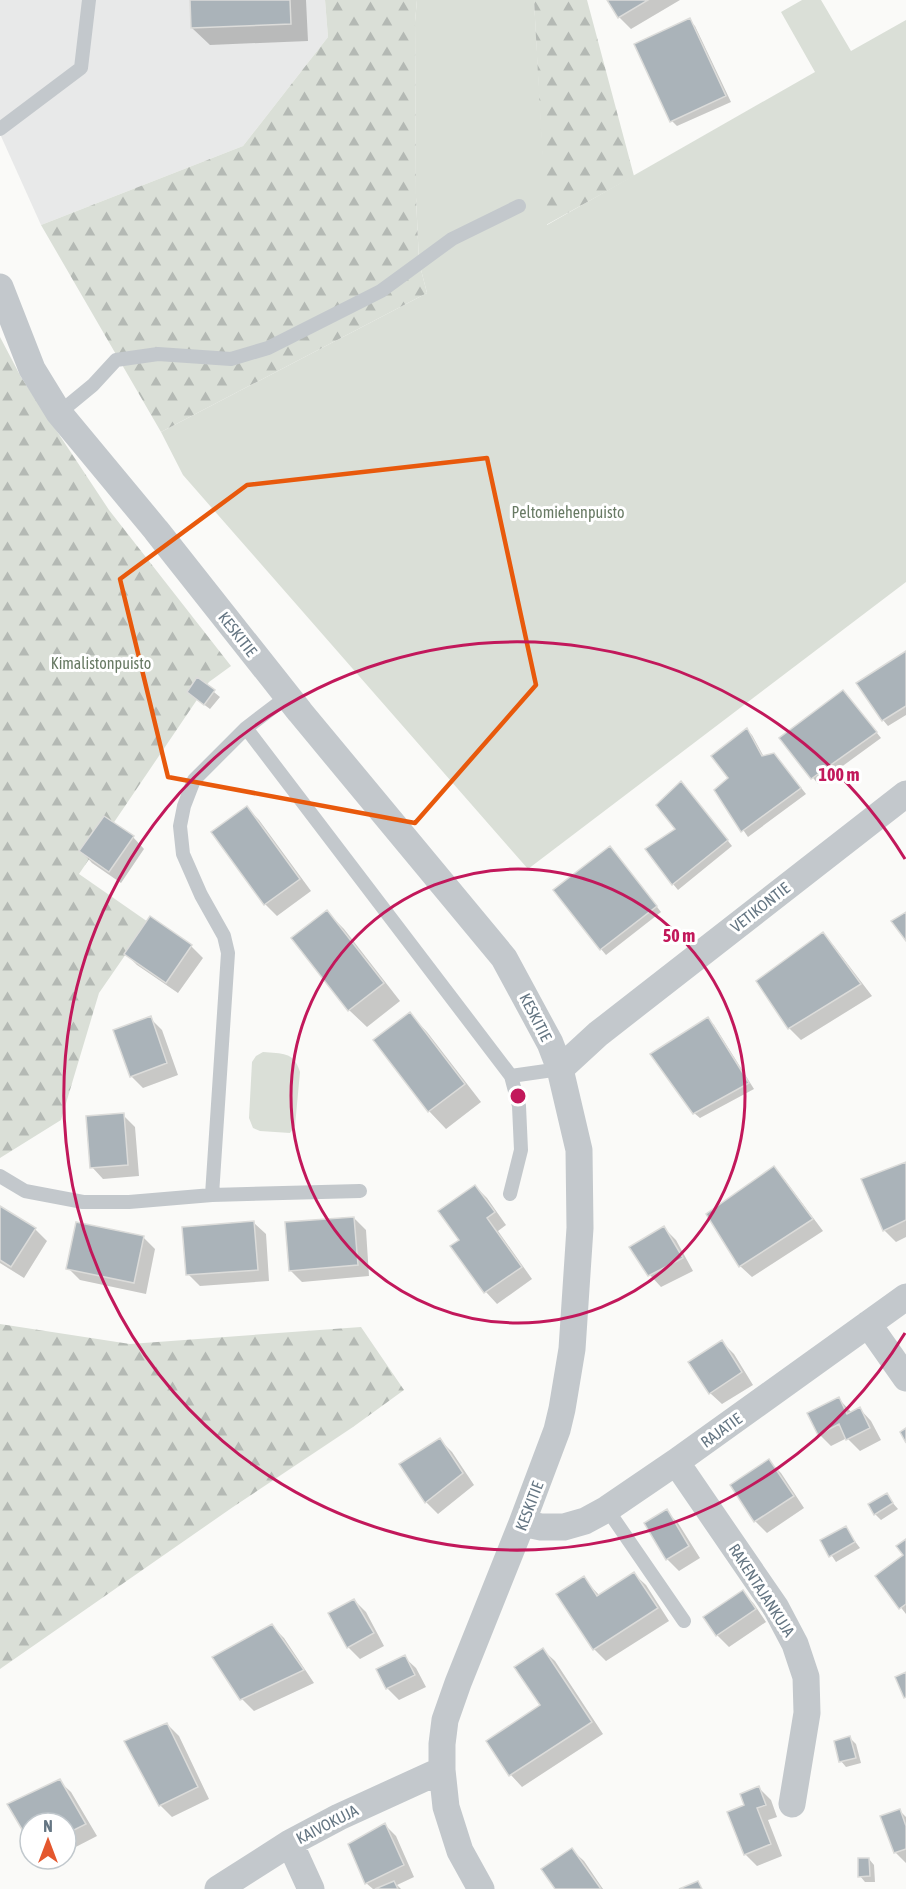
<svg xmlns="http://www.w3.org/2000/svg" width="906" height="1889" viewBox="0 0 906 1889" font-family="'Asap Condensed',sans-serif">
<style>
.built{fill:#e8e9e9}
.green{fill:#dadfd7}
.forest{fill:url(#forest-firs)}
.shadow{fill:#0003}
.building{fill:#aab3b9;stroke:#dcdcda;stroke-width:1.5}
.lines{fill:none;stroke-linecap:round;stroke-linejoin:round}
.lane{stroke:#c3c8cc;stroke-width:14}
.street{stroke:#c3c8cc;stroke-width:27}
.marked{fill:none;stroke:#e8590c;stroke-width:4.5;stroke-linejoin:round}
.ring{fill:none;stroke:#c2185b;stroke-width:3}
.labels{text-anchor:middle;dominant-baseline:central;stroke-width:6;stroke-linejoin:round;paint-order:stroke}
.park-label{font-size:16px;fill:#687a64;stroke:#fff}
.street-label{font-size:16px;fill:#657683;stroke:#fff}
.centre{fill:#c2185b;stroke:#fff;stroke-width:3}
.ring-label{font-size:18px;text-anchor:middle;font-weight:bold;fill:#c2185b;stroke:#fff;stroke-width:6;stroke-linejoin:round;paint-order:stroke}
</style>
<defs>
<pattern id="forest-firs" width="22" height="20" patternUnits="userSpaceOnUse" patternTransform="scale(1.5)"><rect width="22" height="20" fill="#dadfd7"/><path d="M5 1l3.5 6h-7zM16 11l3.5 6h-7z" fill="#b4b9b4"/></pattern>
</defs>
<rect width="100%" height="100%" fill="#fafaf8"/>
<!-- built -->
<path class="built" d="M 0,0 L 325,0 L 328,37 L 243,146 L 41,225 L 0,134 Z"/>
<!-- green -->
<path class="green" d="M 417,0 L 534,0 L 547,225 L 815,72 L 781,12 L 802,0 L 821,0 L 851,51 L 906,20 L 906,582 L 528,869 L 183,475 L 161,432 L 427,293 L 419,262 L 416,197 L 415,22 Z
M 263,1052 C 282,1054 294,1051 300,1072 L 295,1126 L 290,1133 L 260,1131 L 253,1128 L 249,1118 L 252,1062 L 256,1056 Z"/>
<!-- forest -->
<path class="forest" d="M 325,0 L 417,0 L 415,22 L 416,197 L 419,262 L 427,293 L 161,432 L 41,225 L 243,146 L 328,37 Z
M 534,0 L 587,0 L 634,176 L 546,225 Z
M 0,337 L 21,377 L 109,510 L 231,666 L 209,682 L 79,874 L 148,922 L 99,993 L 61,1120 L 0,1158 Z
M 0,1324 L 130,1344 L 361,1327 L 404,1390 L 353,1427 L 233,1507 L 0,1669 Z"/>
<!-- shadow -->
<path class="shadow" d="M 191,0 L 306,0 L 308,41 L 210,45 L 192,28 Z
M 609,0 L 680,0 L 631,29 L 619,17 Z
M 689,20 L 695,26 L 731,102 L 677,126 L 672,121 Z
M 906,653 L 906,715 L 888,726 L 883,720 Z
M 198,679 L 220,697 L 210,709 L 194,697 Z
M 849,698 L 881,738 L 818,784 L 781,738 Z
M 747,730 L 752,735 L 764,757 L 780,761 L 806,794 L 748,837 L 716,790 L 730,778 Z
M 686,788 L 732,846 L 678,890 L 673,884 L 677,829 Z
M 247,808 L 259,820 L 311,891 L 277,916 L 265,904 Z
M 133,837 L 144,849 L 121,883 L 92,863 L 81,851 Z
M 616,854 L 661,912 L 606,955 L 601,949 Z
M 327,912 L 344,929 L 400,1001 L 367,1027 L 349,1010 Z
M 823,934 L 834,946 L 872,996 L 801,1040 L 789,1028 Z
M 191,946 L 203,958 L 178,993 L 137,965 L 126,954 Z
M 410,1014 L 427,1032 L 481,1102 L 446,1129 L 429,1111 Z
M 150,1018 L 162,1030 L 178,1075 L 143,1088 L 131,1076 Z
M 708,1019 L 714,1025 L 754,1089 L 700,1118 L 694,1113 Z
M 123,1115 L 135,1127 L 139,1176 L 103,1179 L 92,1167 Z
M 906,1164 L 906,1237 L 896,1242 L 884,1230 Z
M 774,1168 L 785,1180 L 823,1231 L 752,1277 L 740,1266 Z
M 475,1186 L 487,1198 L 506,1225 L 498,1231 L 532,1279 L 497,1304 L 486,1292 L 452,1247 L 461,1240 Z
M 0,1207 L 35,1229 L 47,1241 L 24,1278 L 0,1263 Z
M 354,1218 L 366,1230 L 369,1276 L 302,1282 L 290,1270 Z
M 254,1223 L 266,1234 L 269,1281 L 200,1286 L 188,1274 Z
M 664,1228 L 676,1240 L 693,1271 L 661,1287 L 650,1275 Z
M 143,1237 L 155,1249 L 146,1294 L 80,1280 L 68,1268 Z
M 722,1342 L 734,1354 L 753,1385 L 722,1404 L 710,1393 Z
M 839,1399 L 852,1413 L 860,1409 L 871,1421 L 881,1440 L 860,1451 L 847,1438 L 831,1446 L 819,1434 Z
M 440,1440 L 452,1452 L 474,1485 L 438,1514 L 426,1502 Z
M 769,1461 L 781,1473 L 804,1508 L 767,1533 L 755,1521 Z
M 886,1495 L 898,1509 L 881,1520 L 875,1514 Z
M 666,1511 L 678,1523 L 700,1558 L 679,1571 L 667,1559 Z
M 845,1528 L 860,1548 L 836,1562 L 822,1541 Z
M 906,1541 L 906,1614 L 877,1577 L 905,1555 Z
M 634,1574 L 646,1585 L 669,1621 L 606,1661 L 594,1649 L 558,1594 L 583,1578 L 600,1596 Z
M 743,1592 L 754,1604 L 766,1622 L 729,1647 L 717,1635 Z
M 354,1600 L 366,1612 L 384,1646 L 360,1659 L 348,1647 L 330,1614 Z
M 272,1626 L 284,1638 L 314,1683 L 254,1711 L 242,1699 L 214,1657 Z
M 543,1650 L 555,1661 L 603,1734 L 522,1787 L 511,1775 L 542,1706 Z
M 404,1657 L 416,1668 L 426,1687 L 399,1700 L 387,1688 Z
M 167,1724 L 179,1736 L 209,1799 L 172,1817 L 160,1805 Z
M 850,1738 L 856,1744 L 861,1763 L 846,1767 L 841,1761 Z
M 59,1781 L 71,1792 L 97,1836 L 66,1852 L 66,1823 L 30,1823 L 30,1840 L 10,1804 Z
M 759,1788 L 771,1800 L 777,1817 L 768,1820 L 782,1856 L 757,1866 L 745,1854 L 746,1805 Z
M 899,1810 L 906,1817 L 906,1863 L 895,1852 Z
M 385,1825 L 396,1836 L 414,1877 L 397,1885 L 401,1889 L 373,1889 L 366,1883 Z
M 572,1850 L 584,1861 L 603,1889 L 556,1889 Z
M 869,1859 L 874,1865 L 875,1882 L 865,1882 L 860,1876 Z"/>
<!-- building -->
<path class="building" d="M 190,0 L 290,0 L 291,24 L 191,28 Z
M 607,0 L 648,0 L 618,18 Z
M 690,18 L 726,96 L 670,122 L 634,44 Z
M 906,651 L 906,706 L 882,721 L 856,683 Z
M 197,677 L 215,690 L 204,705 L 187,692 Z
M 843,690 L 877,732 L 811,779 L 779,738 Z
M 747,728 L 762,756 L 774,753 L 801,788 L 741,832 L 714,790 L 728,778 L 711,756 Z
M 681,781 L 728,840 L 672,885 L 645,849 L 675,829 L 656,805 Z
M 247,806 L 300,879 L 264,905 L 211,832 Z
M 104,816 L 134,836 L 109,872 L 79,851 Z
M 610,846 L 657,906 L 600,950 L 553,890 Z
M 327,910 L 384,983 L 348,1011 L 291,938 Z
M 906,912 L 906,941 L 891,921 Z
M 150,916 L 192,945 L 166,983 L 124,954 Z
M 823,932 L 861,984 L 788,1029 L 756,981 Z
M 410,1012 L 465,1084 L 428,1112 L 373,1040 Z
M 151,1016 L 167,1063 L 130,1077 L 113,1030 Z
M 708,1017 L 749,1083 L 693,1114 L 650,1054 Z
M 124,1113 L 128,1165 L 90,1168 L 86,1116 Z
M 906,1162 L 906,1220 L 883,1231 L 861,1179 Z
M 774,1166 L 813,1219 L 739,1267 L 706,1214 Z
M 475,1185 L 495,1212 L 487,1218 L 522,1267 L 484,1293 L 450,1246 L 459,1240 L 438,1211 Z
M 0,1206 L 36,1228 L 11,1267 L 0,1260 Z
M 354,1217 L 358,1265 L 289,1271 L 285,1222 Z
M 254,1221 L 258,1270 L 186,1275 L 182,1227 Z
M 76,1222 L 144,1236 L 134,1283 L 66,1269 Z
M 664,1226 L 683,1258 L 648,1276 L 629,1247 Z
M 722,1340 L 742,1372 L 709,1394 L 688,1362 Z
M 839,1397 L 847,1414 L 860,1407 L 870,1428 L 846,1440 L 839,1424 L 818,1435 L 807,1413 Z
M 906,1428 L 906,1443 L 900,1432 Z
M 440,1438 L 463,1473 L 425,1503 L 399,1464 Z
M 769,1459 L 794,1496 L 754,1522 L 730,1485 Z
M 887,1493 L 893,1503 L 874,1515 L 868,1504 Z
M 667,1509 L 689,1546 L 666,1560 L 644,1523 Z
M 846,1526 L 855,1542 L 829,1557 L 820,1540 Z
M 906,1539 L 906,1604 L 899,1609 L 875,1576 L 903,1555 L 896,1546 Z
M 634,1572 L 658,1608 L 593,1650 L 556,1594 L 584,1576 L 597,1596 Z
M 743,1590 L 756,1609 L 716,1636 L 703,1617 Z
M 354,1599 L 374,1633 L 347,1648 L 328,1613 Z
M 272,1624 L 304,1670 L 240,1700 L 212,1657 Z
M 543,1648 L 592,1722 L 509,1776 L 486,1741 L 540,1705 L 514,1667 Z
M 405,1655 L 415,1675 L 386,1689 L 376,1669 Z
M 906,1672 L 906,1697 L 904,1698 L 895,1677 Z
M 167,1723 L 198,1787 L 159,1806 L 124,1741 Z
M 850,1736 L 856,1758 L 839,1762 L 834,1741 Z
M 60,1779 L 86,1824 L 66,1834 L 66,1823 L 30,1823 L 30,1843 L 7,1804 Z
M 759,1786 L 766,1805 L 757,1808 L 771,1844 L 744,1855 L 727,1812 L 744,1805 L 740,1794 Z
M 900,1809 L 906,1826 L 906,1849 L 894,1853 L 880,1816 Z
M 385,1823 L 404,1865 L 365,1884 L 348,1844 Z
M 572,1848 L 601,1889 L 555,1889 L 541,1869 Z
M 858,1858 L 869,1858 L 870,1876 L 858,1877 Z
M 394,1881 L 398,1889 L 375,1889 Z
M 698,1881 L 702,1889 L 679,1889 Z"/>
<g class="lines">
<!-- lane -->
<path class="lane" d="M 0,129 L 81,68 L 89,0
M 59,413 L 93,385 L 116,360 L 158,354 L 231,359 L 268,348 L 381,291 L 452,239 L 519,206
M 246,728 L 511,1076 L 560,1069
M 0,1176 L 25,1191 L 83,1202 L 129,1202 L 212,1195 L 360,1191
M 510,1194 L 521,1150 L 519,1106 L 511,1076
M 212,1195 L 228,953 L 224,936 L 201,895 L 183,854 L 180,826 L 184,806 L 194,780 L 246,728 L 288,696
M 607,1509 L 684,1621"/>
<!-- street -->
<path class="street" d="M 0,287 L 32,369 L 59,413 L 156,530 L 300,712 L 504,958 L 550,1043 L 560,1069 L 579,1150 L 580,1228 L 572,1349 L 562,1409 L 557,1430 L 522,1523 L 458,1683 L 445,1720 L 442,1744 L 442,1770 L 446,1807 L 460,1851 L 481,1889
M 560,1069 L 598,1034 L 906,794
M 868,1324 L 906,1378
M 676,1462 L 776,1608 L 795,1644 L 806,1677 L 807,1713 L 792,1804
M 522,1523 L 541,1527 L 564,1527 L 585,1521 L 607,1509 L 676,1462 L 906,1297
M 290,1843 L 311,1889
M 218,1889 L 290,1843 L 339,1817 L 442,1770"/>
</g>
<!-- marked area -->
<path class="marked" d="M 487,458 L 536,685 L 415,823 L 168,777 L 120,579 L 247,485 Z"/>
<!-- distance rings -->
<g class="ring">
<circle cx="518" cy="1096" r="227"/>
<path d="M905 1333A454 454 0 1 1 905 859"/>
</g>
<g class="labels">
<!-- park labels -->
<g class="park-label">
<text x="568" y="512">Peltomiehenpuisto</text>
<text x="101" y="663">Kimalistonpuisto</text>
</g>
<!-- street labels -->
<g class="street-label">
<text transform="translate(238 634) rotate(52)">KESKITIE</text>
<text transform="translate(760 907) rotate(-38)">VETIKONTIE</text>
<text transform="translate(536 1017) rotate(63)">KESKITIE</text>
<text transform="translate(721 1430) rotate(-36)">RAJATIE</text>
<text transform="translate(529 1506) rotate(-69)">KESKITIE</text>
<text transform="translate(762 1590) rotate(57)">RAKENTAJANKUJA</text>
<text transform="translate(327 1824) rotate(-27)">KAIVOKUJA</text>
</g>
</g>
<circle cx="518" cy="1096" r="9" class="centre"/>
<g class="ring-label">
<text x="839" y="781">100 m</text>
<text x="679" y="942">50 m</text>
</g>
<!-- north arrow -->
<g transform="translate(48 1841)"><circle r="28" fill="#ffffff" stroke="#c1c8cd" stroke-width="1.5"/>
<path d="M0-4.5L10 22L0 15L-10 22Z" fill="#e4572e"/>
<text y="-9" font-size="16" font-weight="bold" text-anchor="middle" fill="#657683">N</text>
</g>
</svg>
